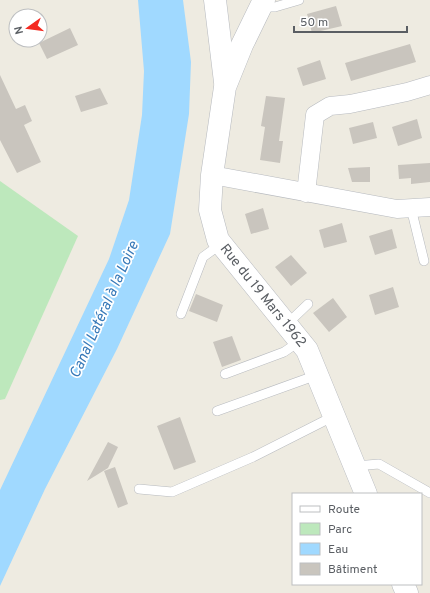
<svg xmlns="http://www.w3.org/2000/svg" width="430" height="593" viewBox="0 0 430 593" font-family="Overpass,sans-serif">
<style>
.green{fill:#bde8bc}
.water{fill:#a0d9ff}
.building{fill:#c9c5be}
.lines{fill:none;stroke-linecap:round;stroke-linejoin:round}
.service-casing{stroke:#b7babf;stroke-width:10}
.minor-casing{stroke:#b7babf;stroke-width:19}
.tertiary-casing{stroke:#b7babf;stroke-width:23}
.service{stroke:#fff;stroke-width:9}
.minor{stroke:#fff;stroke-width:18}
.tertiary{stroke:#fff;stroke-width:22}
.labels{text-anchor:middle;dominant-baseline:central;stroke-width:3.5;stroke-linejoin:round;paint-order:stroke}
.street-label{font-size:14px;fill:#5a5e63;stroke:#fff}
.water-label{font-size:15px;font-style:italic;fill:#3779b8;stroke:#fff}
</style>
<rect width="100%" height="100%" fill="#eeebe1"/>
<!-- green -->
<path class="green" d="M 0,181 L 78,236 L 5,399 L 0,400 Z"/>
<!-- water -->
<path class="water" d="M 138,0 L 183,0 L 191,62 L 189,114 L 170,234 L 117,349 L 45,489 L 0,586 L 0,490 L 109,259 L 129,200 L 142,115 L 144,71 Z"/>
<!-- building -->
<path class="building" d="M 336,6 L 342,26 L 312,33 L 307,14 Z
M 70,28 L 78,45 L 47,59 L 39,43 Z
M 410,44 L 416,62 L 351,81 L 345,63 Z
M 320,60 L 326,79 L 303,86 L 297,68 Z
M 0,75 L 16,109 L 25,105 L 32,121 L 24,125 L 41,162 L 17,173 L 0,140 Z
M 100,88 L 108,104 L 81,112 L 75,96 Z
M 266,96 L 285,98 L 279,141 L 283,141 L 280,163 L 260,160 L 265,127 L 261,126 Z
M 417,119 L 422,138 L 398,146 L 392,127 Z
M 373,122 L 377,138 L 353,144 L 349,128 Z
M 430,163 L 430,182 L 411,184 L 411,178 L 399,179 L 398,165 Z
M 370,167 L 370,182 L 352,182 L 348,168 Z
M 263,208 L 269,229 L 251,234 L 245,214 Z
M 342,223 L 347,242 L 324,248 L 319,230 Z
M 392,229 L 397,248 L 375,255 L 369,236 Z
M 291,255 L 307,273 L 291,286 L 275,267 Z
M 393,287 L 399,307 L 375,315 L 369,295 Z
M 196,294 L 223,305 L 217,322 L 189,311 Z
M 333,298 L 347,317 L 329,332 L 313,313 Z
M 232,336 L 241,360 L 222,367 L 213,342 Z
M 180,417 L 196,462 L 174,470 L 157,426 Z
M 108,442 L 118,447 L 108,468 L 87,481 Z
M 115,467 L 128,504 L 118,508 L 104,471 Z"/>
<g class="lines">
<!-- service casing -->
<g class="service-casing">
<path id="service" d="M 261,7 L 275,7 L 299,0
M 411,208 L 424,261
M 181,314 L 203,257 L 221,244
M 286,325 L 308,304
M 225,374 L 284,352 L 300,341
M 217,411 L 317,375
M 355,466 L 379,464 L 430,493
M 139,489 L 172,492 L 253,457 L 334,416"/>
</g>
<!-- minor casing -->
<g class="minor-casing">
<path id="minor" d="M 212,175 L 397,209 L 430,207
M 306,193 L 315,115 L 330,106 L 350,104 L 407,92 L 430,85"/>
</g>
<!-- tertiary casing -->
<g class="tertiary-casing">
<g id="tertiary">
<path d="M 215,0 L 225,82"/>
<path id="s1" d="M 264,0 L 242,45 L 225,87 L 212,175 L 210,210 L 218,240 L 307,350 L 366,494"/>
<path d="M 403,584 L 407,593"/>
</g>
</g>
<!-- service -->
<use href="#service" class="service"/>
<!-- minor -->
<use href="#minor" class="minor"/>
<!-- tertiary -->
<use href="#tertiary" class="tertiary"/>
</g>
<g class="labels">
<!-- street labels -->
<g class="street-label">
<text stroke="none"><textPath href="#s1" startOffset="322">Rue du 19 Mars 1962</textPath></text>
</g>
<!-- water labels -->
<g class="water-label">
<text transform="translate(105 310) rotate(-66)">Canal Latéral à la Loire</text>
</g>
</g>
<!-- legend -->
<rect x="292" y="493" width="130" height="92" fill="#ffffff" stroke="#bdbfc1"/>
<rect x="300" y="506" width="20" height="6" fill="#ffffff" stroke="#bdbfc1"/>
<text x="328" y="513" font-size="12" fill="#5a5e63">Route</text>
<rect x="300" y="523" width="20" height="12" fill="#bde8bc" stroke="#bdbfc1"/>
<text x="328" y="533" font-size="12" fill="#5a5e63">Parc</text>
<rect x="300" y="543" width="20" height="12" fill="#a0d9ff" stroke="#bdbfc1"/>
<text x="328" y="553" font-size="12" fill="#5a5e63">Eau</text>
<rect x="300" y="563" width="20" height="12" fill="#c9c5be" stroke="#bdbfc1"/>
<text x="328" y="573" font-size="12" fill="#5a5e63">Bâtiment</text>
<!-- north arrow -->
<g transform="translate(28 28) rotate(256)"><circle r="19" fill="#ffffff" stroke="#bdbfc1"/>
<path d="M0-3L7 15L0 10L-7 15Z" fill="#f42a21"/>
<text y="-6" font-size="11" font-weight="bold" text-anchor="middle" fill="#5a5e63">N</text>
</g>
<!-- scale -->
<path d="M294 26v6h113v-6" fill="none" stroke="#5a5e63" stroke-width="2"/>
<text x="300" y="26" font-size="12" fill="#5a5e63" stroke="#ffffff" stroke-width="3" paint-order="stroke">50 m</text>
</svg>
